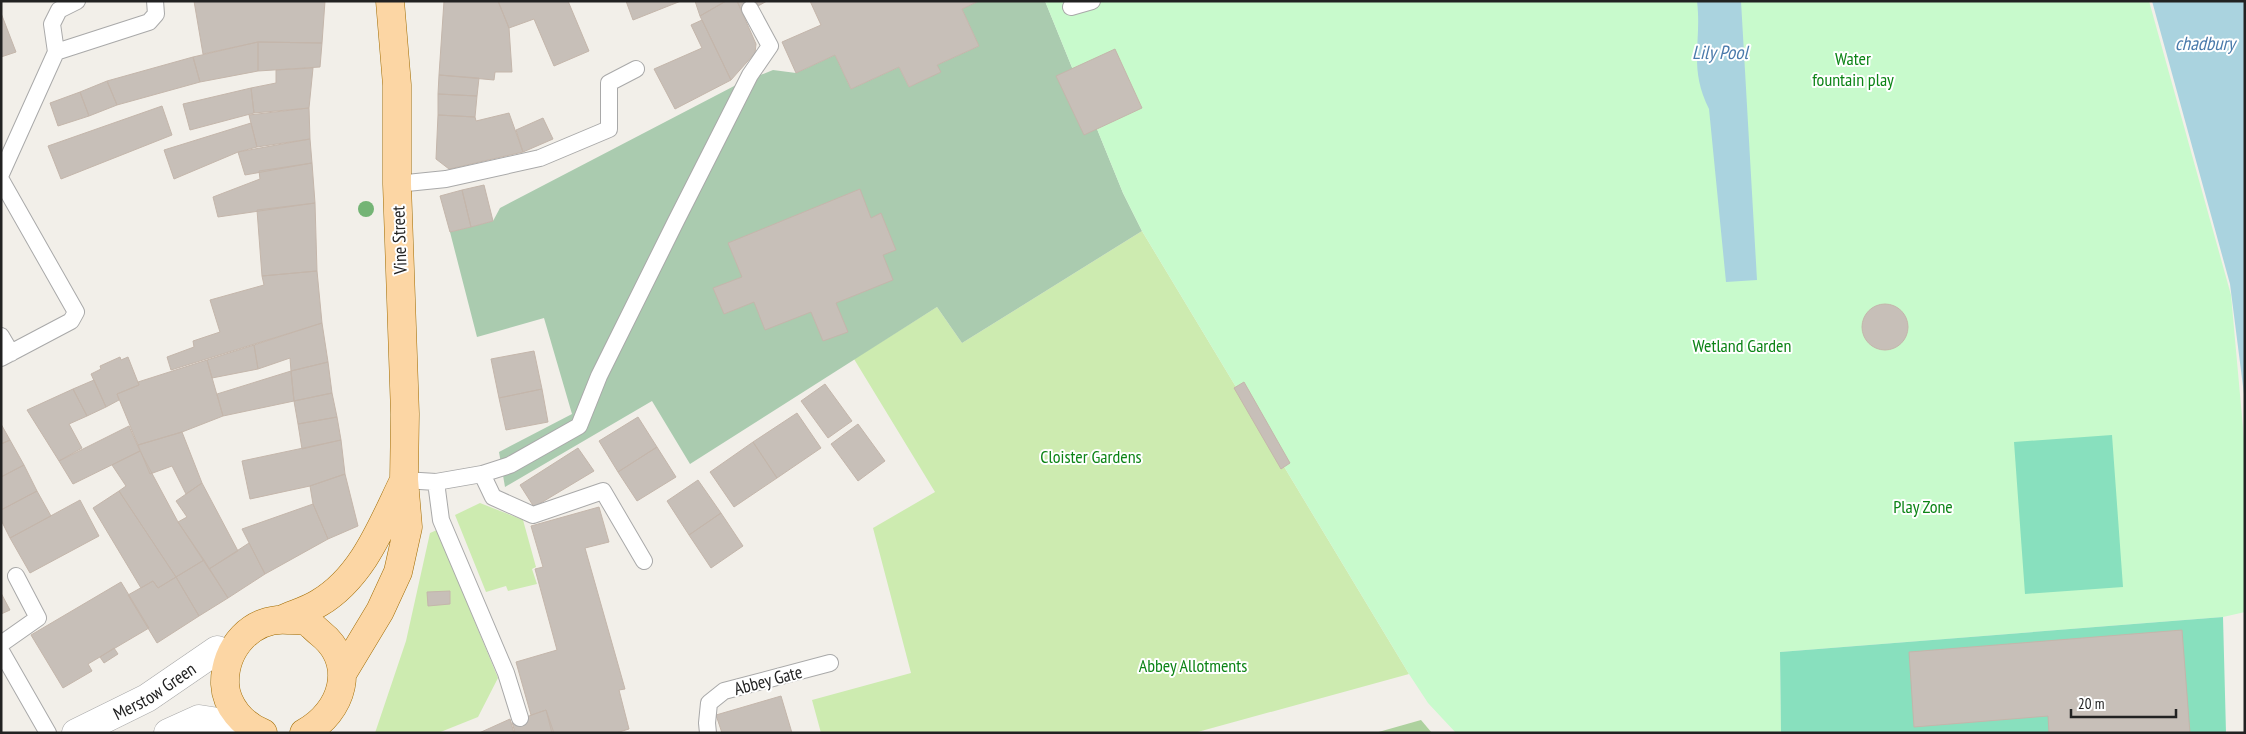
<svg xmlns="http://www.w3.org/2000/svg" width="2246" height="734" viewBox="0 0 2246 734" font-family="'PT Sans Narrow',sans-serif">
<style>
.grass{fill:#cdebb0}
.forest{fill:#add19e}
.cemetery{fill:#aacbaf}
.park{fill:#c8facc}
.pitch{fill:#88e0be}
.water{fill:#aad3df}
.building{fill:#c7bfb8;stroke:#c4b6ab}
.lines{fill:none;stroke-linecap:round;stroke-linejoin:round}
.lane-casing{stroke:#a9a9a9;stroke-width:18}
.street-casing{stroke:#a9a9a9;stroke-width:29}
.primary-casing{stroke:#a06b00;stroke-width:29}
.lane{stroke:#fff;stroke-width:16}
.street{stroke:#fff;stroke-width:28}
.primary{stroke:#fcd6a4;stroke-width:28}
.tree{fill:#74b475}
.labels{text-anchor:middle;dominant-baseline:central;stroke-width:4;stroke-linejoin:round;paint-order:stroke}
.park-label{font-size:18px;fill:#0c8416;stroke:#fff}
.street-label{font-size:18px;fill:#222;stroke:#fff}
.water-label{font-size:19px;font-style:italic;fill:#4a7aab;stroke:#fff}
</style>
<rect width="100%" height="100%" fill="#f2efe9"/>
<!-- grass -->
<path class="grass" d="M 1142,231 L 1409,674 L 1194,733 L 821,733 L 812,700 L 911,673 L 873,528 L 935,492 L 854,359 L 937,307 L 962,343 Z
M 480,503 L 523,520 L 536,567 L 532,569 L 537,584 L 508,591 L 506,586 L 486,592 L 455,515 Z
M 437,530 L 498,678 L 478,717 L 438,733 L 375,733 L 406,641 L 430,533 Z"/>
<!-- forest -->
<path class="forest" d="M 1421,720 L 1432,733 L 1375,733 Z"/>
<!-- cemetery -->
<path class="cemetery" d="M 979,1 L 1045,1 L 1123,193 L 1142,231 L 962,343 L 937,307 L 690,464 L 652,401 L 505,487 L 499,452 L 572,414 L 544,318 L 477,337 L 450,232 L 493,221 L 500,208 L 738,84 L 773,70 L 796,73 L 835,55 L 851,89 L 899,67 L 909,87 L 940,72 L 937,65 L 979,46 L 962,9 Z"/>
<!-- park -->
<path class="park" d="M 1045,1 L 2149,1 L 2231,295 L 2245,450 L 2245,612 L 2223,617 L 1780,652 L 1781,733 L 1456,733 L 1428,703 L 1409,674 L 1142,231 L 1123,193 Z"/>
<!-- pitch -->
<path class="pitch" d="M 2112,435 L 2123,587 L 2025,594 L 2014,442 Z
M 2223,617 L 2226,733 L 1781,733 L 1780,652 Z"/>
<!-- water -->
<path class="water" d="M 1697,1 L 1741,1 L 1757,280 L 1726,282 L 1709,109 C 1688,67 1702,42 1697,1 Z
M 2152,1 L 2245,1 L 2245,402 L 2230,284 Z"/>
<!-- building -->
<path class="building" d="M 194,1 L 325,1 L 322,43 L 258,42 L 203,54 Z
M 444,1 L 498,1 L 509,28 L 512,72 L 495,72 L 494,80 L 439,75 Z
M 498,1 L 568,1 L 589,51 L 554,66 L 534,19 L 509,28 Z
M 626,1 L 681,1 L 633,20 Z
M 695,1 L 726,1 L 700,16 Z
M 726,1 L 737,1 L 756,44 L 755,53 L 731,80 L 700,16 Z
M 737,1 L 756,1 L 758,6 L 742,12 Z
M 756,1 L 767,1 L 758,6 Z
M 810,1 L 979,1 L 962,9 L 979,46 L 937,65 L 941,72 L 909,87 L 899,67 L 851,89 L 835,55 L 796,73 L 782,42 L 821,25 Z
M 1,13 L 16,52 L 1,57 Z
M 702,20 L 731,80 L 675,109 L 654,69 L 702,48 L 691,25 Z
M 258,42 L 322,43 L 320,67 L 258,71 Z
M 258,42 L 258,71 L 200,82 L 193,57 Z
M 1115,49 L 1142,108 L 1084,135 L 1056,76 Z
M 193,57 L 200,82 L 117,105 L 107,81 Z
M 313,68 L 309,108 L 254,113 L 251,88 L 276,83 L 276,70 Z
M 439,75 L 479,78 L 477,96 L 438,94 Z
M 107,81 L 117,105 L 89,116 L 80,92 Z
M 251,88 L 254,113 L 190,130 L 183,104 Z
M 80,92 L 89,116 L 58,126 L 50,103 Z
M 438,94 L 477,96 L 475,117 L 438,115 Z
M 162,106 L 172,135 L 61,179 L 48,146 Z
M 309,108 L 310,139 L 257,147 L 249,115 Z
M 509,113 L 523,152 L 449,169 L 436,159 L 438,115 L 475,117 L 476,121 Z
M 543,118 L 553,139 L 523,152 L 516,130 Z
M 251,123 L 257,147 L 238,152 L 174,179 L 164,150 Z
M 310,139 L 312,163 L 245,175 L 238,152 Z
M 312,163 L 315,203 L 218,217 L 213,197 L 260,179 L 259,171 Z
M 484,185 L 493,221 L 471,227 L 462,190 Z
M 860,189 L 871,218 L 881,213 L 896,250 L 883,255 L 893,280 L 836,303 L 848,332 L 823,341 L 811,312 L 765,330 L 754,302 L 724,314 L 713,288 L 742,277 L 728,243 Z
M 462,190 L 471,227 L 450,232 L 440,196 Z
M 315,203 L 317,271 L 262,276 L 257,210 Z
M 317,271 L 322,323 L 171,370 L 167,357 L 194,347 L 193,341 L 220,332 L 210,300 L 264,285 L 262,276 Z
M1862 327a23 23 0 1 1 46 0a23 23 0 1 1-46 0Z
M 322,323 L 328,362 L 291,371 L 290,358 L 258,369 L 254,345 Z
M 254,345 L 258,369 L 212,378 L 207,360 Z
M 534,351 L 542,389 L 499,398 L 491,359 Z
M 120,357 L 121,360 L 128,357 L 139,385 L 117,394 L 119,400 L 106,407 L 91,374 L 101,369 L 100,366 Z
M 207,360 L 223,416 L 182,432 L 138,445 L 117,394 L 139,385 L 138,382 Z
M 328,362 L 332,393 L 294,401 L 291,371 Z
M 291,371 L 294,401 L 223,416 L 217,394 Z
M 94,380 L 106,407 L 87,416 L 73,389 Z
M 1244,382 L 1290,463 L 1281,469 L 1234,388 Z
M 825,384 L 852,421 L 828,438 L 801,401 Z
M 73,389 L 87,416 L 69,424 L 82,448 L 59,461 L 27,410 Z
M 542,389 L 548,422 L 506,430 L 499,398 Z
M 332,393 L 337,417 L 298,424 L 294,401 Z
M 797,413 L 821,448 L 777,478 L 753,442 Z
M 337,417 L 341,440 L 302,449 L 298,424 Z
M 638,417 L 657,447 L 618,472 L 599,441 Z
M 1,424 L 10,440 L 1,444 Z
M 858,424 L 885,461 L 858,481 L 831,444 Z
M 129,426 L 140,451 L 73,484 L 59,461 Z
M 182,432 L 202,483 L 186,494 L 172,466 L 150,474 L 138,445 Z
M 10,440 L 24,465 L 1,477 L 1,444 Z
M 341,440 L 345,474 L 310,486 L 250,499 L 242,461 Z
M 753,442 L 777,478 L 734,507 L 710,472 Z
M 657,447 L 676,477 L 637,501 L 618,472 Z
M 578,448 L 594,471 L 534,507 L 520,485 Z
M 140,451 L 178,522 L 204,560 L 176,577 L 119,491 L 126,486 L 112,465 Z
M 24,465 L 37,491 L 1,510 L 1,477 Z
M 345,474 L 358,526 L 328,539 L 313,504 L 310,486 Z
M 698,480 L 721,513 L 689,535 L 667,501 Z
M 202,483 L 238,551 L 209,569 L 178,522 L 187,517 L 176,501 Z
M 37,491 L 51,516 L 10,538 L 1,520 L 1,510 Z
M 119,491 L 176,577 L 158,588 L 153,581 L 141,588 L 93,508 Z
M 80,500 L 99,536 L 30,573 L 10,538 Z
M 313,504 L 328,539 L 265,574 L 242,529 Z
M 599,507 L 609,542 L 585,548 L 625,689 L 619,690 L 629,729 L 616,733 L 552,733 L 546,710 L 531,715 L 516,662 L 557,650 L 535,569 L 543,567 L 531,526 Z
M 721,513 L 743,546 L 711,568 L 689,535 Z
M 249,543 L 265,574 L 228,598 L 209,569 Z
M 204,560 L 228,598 L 199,616 L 176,577 Z
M 176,577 L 199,616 L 157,643 L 128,595 L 153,581 L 158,588 Z
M 121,582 L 149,628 L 88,664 L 92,671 L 63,688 L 31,635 Z
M 450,591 L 450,604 L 428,606 L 427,592 Z
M 1,593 L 10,610 L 1,614 Z
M 2182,630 L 2190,733 L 2049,733 L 2048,716 L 1914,727 L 1909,652 Z
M 114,648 L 118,654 L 104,663 L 100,657 Z
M 781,696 L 792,733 L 722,733 L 716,715 Z
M 546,710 L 554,733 L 515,733 L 512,722 Z
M 510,719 L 514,733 L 479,733 Z"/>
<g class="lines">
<!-- lane casing -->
<g class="lane-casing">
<path id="lane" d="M 1071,7 L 1092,1
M 56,52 L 149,22 L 156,14 L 155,1
M 1,174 L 56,52 L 52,24 L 59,10 L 77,1
M 1,180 L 76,312 L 71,321 L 1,358
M 397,184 L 446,179 L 540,158 L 609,129 L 609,83 L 636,69
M 1,336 L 11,353
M 482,474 L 510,465 L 579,426 L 599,376 L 676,221 L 750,75 L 770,46 L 750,9
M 404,480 L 436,482 L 482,474 L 493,497 L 533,515 L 603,491 L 644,561
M 436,482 L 441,520 L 506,673 L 520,718
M 1,644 L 38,618 L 16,576
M 1,651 L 48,733
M 708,733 L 707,723 L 709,703 L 724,691 L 830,663"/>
</g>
<!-- street casing -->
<g class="street-casing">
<g id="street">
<path id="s1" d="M 76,733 L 147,698 L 217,650 L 229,655"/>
<path d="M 168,733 L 199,719 L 251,727"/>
</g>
</g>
<!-- primary casing -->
<g class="primary-casing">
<path id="primary" d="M 283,619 C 294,614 308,610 319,603 C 363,577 382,525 404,480
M 342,674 L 380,611 L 398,572 L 408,527 L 404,480 L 405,414 L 397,184 L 397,85 L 390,1
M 263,733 C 243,725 226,706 225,684 C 224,648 252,616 289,620 C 294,620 300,620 305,621 C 310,623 315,629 320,633 C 358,663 343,712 304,733"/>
</g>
<!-- lane -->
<use href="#lane" class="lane"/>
<!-- street -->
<use href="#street" class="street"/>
<!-- primary -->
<use href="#primary" class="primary"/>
</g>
<!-- trees -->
<circle class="tree" cx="366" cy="209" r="8"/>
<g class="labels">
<!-- park labels -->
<g class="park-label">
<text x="1853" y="58">Water<tspan x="1853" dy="21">fountain play</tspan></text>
<text x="1742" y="345">Wetland Garden</text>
<text x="1091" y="456">Cloister Gardens</text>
<text x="1923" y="506">Play Zone</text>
<text x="1193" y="665">Abbey Allotments</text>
</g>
<!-- street labels -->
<g class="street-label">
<text transform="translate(399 240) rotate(-92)">Vine Street</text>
<text transform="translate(768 680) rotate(-15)">Abbey Gate</text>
<text stroke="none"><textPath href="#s1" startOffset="89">Merstow Green</textPath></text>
</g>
<!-- water labels -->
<g class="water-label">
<text x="2205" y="43">chadbury</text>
<text x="1720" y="52">Lily Pool</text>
</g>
</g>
<!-- border -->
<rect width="2246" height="734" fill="none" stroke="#222222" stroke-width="5"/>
<!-- scale -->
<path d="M2071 709v8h105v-8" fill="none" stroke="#222222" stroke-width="2.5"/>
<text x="2078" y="709" font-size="15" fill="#222222" stroke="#ffffff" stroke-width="4" paint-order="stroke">20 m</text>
</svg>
